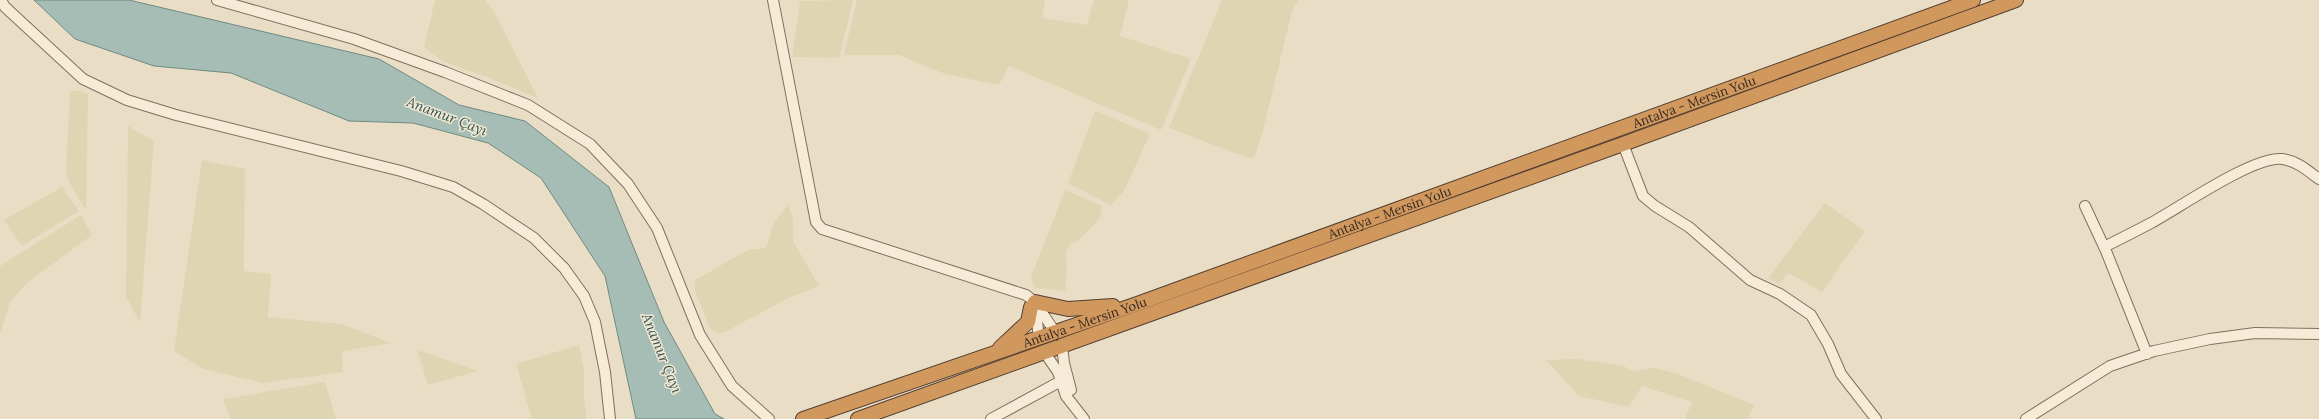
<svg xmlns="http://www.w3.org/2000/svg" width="2319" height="419" viewBox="0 0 2319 419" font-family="Lora,serif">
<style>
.farmland{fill:#ded5b3}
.water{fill:#a6bdb5;stroke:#6e8b82}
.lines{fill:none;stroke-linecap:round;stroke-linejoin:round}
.minor-casing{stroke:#836f5d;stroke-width:12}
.highway-casing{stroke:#513e31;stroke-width:16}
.minor{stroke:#f5ebd7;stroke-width:10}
.highway{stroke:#d1985e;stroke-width:14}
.labels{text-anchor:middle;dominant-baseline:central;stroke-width:3;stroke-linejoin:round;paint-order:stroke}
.street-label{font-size:13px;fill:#34281f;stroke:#f2e8d4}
.water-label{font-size:14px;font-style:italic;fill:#30534f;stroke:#f2e8d4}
</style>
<rect width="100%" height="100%" fill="#eaddc5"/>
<!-- farmland -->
<path class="farmland" d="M 435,0 L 485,0 L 493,10 L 538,98 L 489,78 L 442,61 L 424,47 Z
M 853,0 L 839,58 L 792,57 L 800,1 Z
M 857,0 L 1045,0 L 1042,18 L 1087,25 L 1094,0 L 1129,0 L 1120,36 L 1191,59 L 1161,130 L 1009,66 L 999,85 L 945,74 L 899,55 L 844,55 Z
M 1222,0 L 1298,0 L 1292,11 L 1263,131 L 1255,156 L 1251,159 L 1169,128 Z
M 70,91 L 78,91 L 88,94 L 86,210 L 70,184 L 66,173 Z
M 1095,111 L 1150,134 L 1124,191 L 1110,205 L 1068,183 Z
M 128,126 L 154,141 L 140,323 L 126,296 Z
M 202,160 L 245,169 L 244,271 L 271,274 L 268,317 L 341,324 L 391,343 L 342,351 L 343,372 L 264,383 L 203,369 L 174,351 Z
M 62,187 L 79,211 L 22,246 L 4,220 Z
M 1065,190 L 1102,206 L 1100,218 L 1079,240 L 1070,244 L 1066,252 L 1067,273 L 1065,291 L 1035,288 L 1031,277 Z
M 1825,203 L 1865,231 L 1822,292 L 1789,273 L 1779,284 L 1768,278 Z
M 788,205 L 793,218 L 793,241 L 819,286 L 788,298 L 723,333 L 717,333 L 710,328 L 695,291 L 695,280 L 748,250 L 766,248 L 774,223 Z
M 81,215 L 92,235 L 27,283 L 10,302 L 0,334 L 0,266 Z
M 579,345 L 584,369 L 584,398 L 587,419 L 532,419 L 516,364 Z
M 417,350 L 478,371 L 428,385 Z
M 1577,359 L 1623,366 L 1634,371 L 1652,368 L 1676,373 L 1754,405 L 1748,419 L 1685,419 L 1692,402 L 1642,386 L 1629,407 L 1579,396 L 1546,360 Z
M 325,382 L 336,419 L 231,419 L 223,399 Z"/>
<!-- water -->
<path class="water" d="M 34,0 L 129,0 L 379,59 L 459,105 L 525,121 L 609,187 L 664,322 L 715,414 L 724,419 L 636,419 L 605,276 L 541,178 L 488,143 L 413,123 L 349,121 L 231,73 L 154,66 L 75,39 Z"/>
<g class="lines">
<!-- minor casing -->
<g class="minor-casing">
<path id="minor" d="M 1,0 L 5,7 L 83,79 L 127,100 L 176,115 L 401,171 L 453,187 L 483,204 L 534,238 L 564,268 L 584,296 L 595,322 L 605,372 L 610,419
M 217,0 L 354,39 L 445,72 L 528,105 L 590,144 L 628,184 L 657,228 L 700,335 L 732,386 L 769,419
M 773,0 L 816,222 L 822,229 L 1026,295 L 1035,302 L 1055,332
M 1623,144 L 1643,196 L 1655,206 L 1689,227 L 1750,280 L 1780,294 L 1811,315 L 1828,344 L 1841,374 L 1876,419
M 2085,206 L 2106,251 L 2147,354
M 2104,247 C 2120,239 2136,231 2151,223 C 2179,208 2253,156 2282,159 C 2297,161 2307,170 2319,179
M 1030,307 L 1037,322 L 1039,338
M 1062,346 L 1064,363 L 1071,390
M 1045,353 L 1058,372 L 1066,396 L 1084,419
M 991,419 L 1061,381
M 2026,419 L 2110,366 L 2154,351 L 2210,339 L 2255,333 L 2319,334"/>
</g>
<!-- highway casing -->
<g class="highway-casing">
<g id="highway">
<path d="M 1035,302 L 1068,309 L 1113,306"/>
<path d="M 1000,348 L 1028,322 L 1031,307"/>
<path id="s1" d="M 803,419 L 1137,304 L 1973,0"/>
<path d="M 858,419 L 1623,144 L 2016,0"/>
</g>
</g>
<!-- minor -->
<use href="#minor" class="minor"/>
<!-- highway -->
<use href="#highway" class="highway"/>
</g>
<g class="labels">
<!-- street labels -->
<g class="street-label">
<text stroke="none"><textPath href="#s1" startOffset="946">Antalya - Mersin Yolu</textPath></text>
<text stroke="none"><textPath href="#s1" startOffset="622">Antalya - Mersin Yolu</textPath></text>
<text stroke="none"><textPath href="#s1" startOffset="298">Antalya - Mersin Yolu</textPath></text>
</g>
<!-- water labels -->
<g class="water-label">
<text transform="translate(447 116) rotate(21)">Anamur Çayı</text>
<text transform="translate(662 353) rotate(68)">Anamur Çayı</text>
</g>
</g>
</svg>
